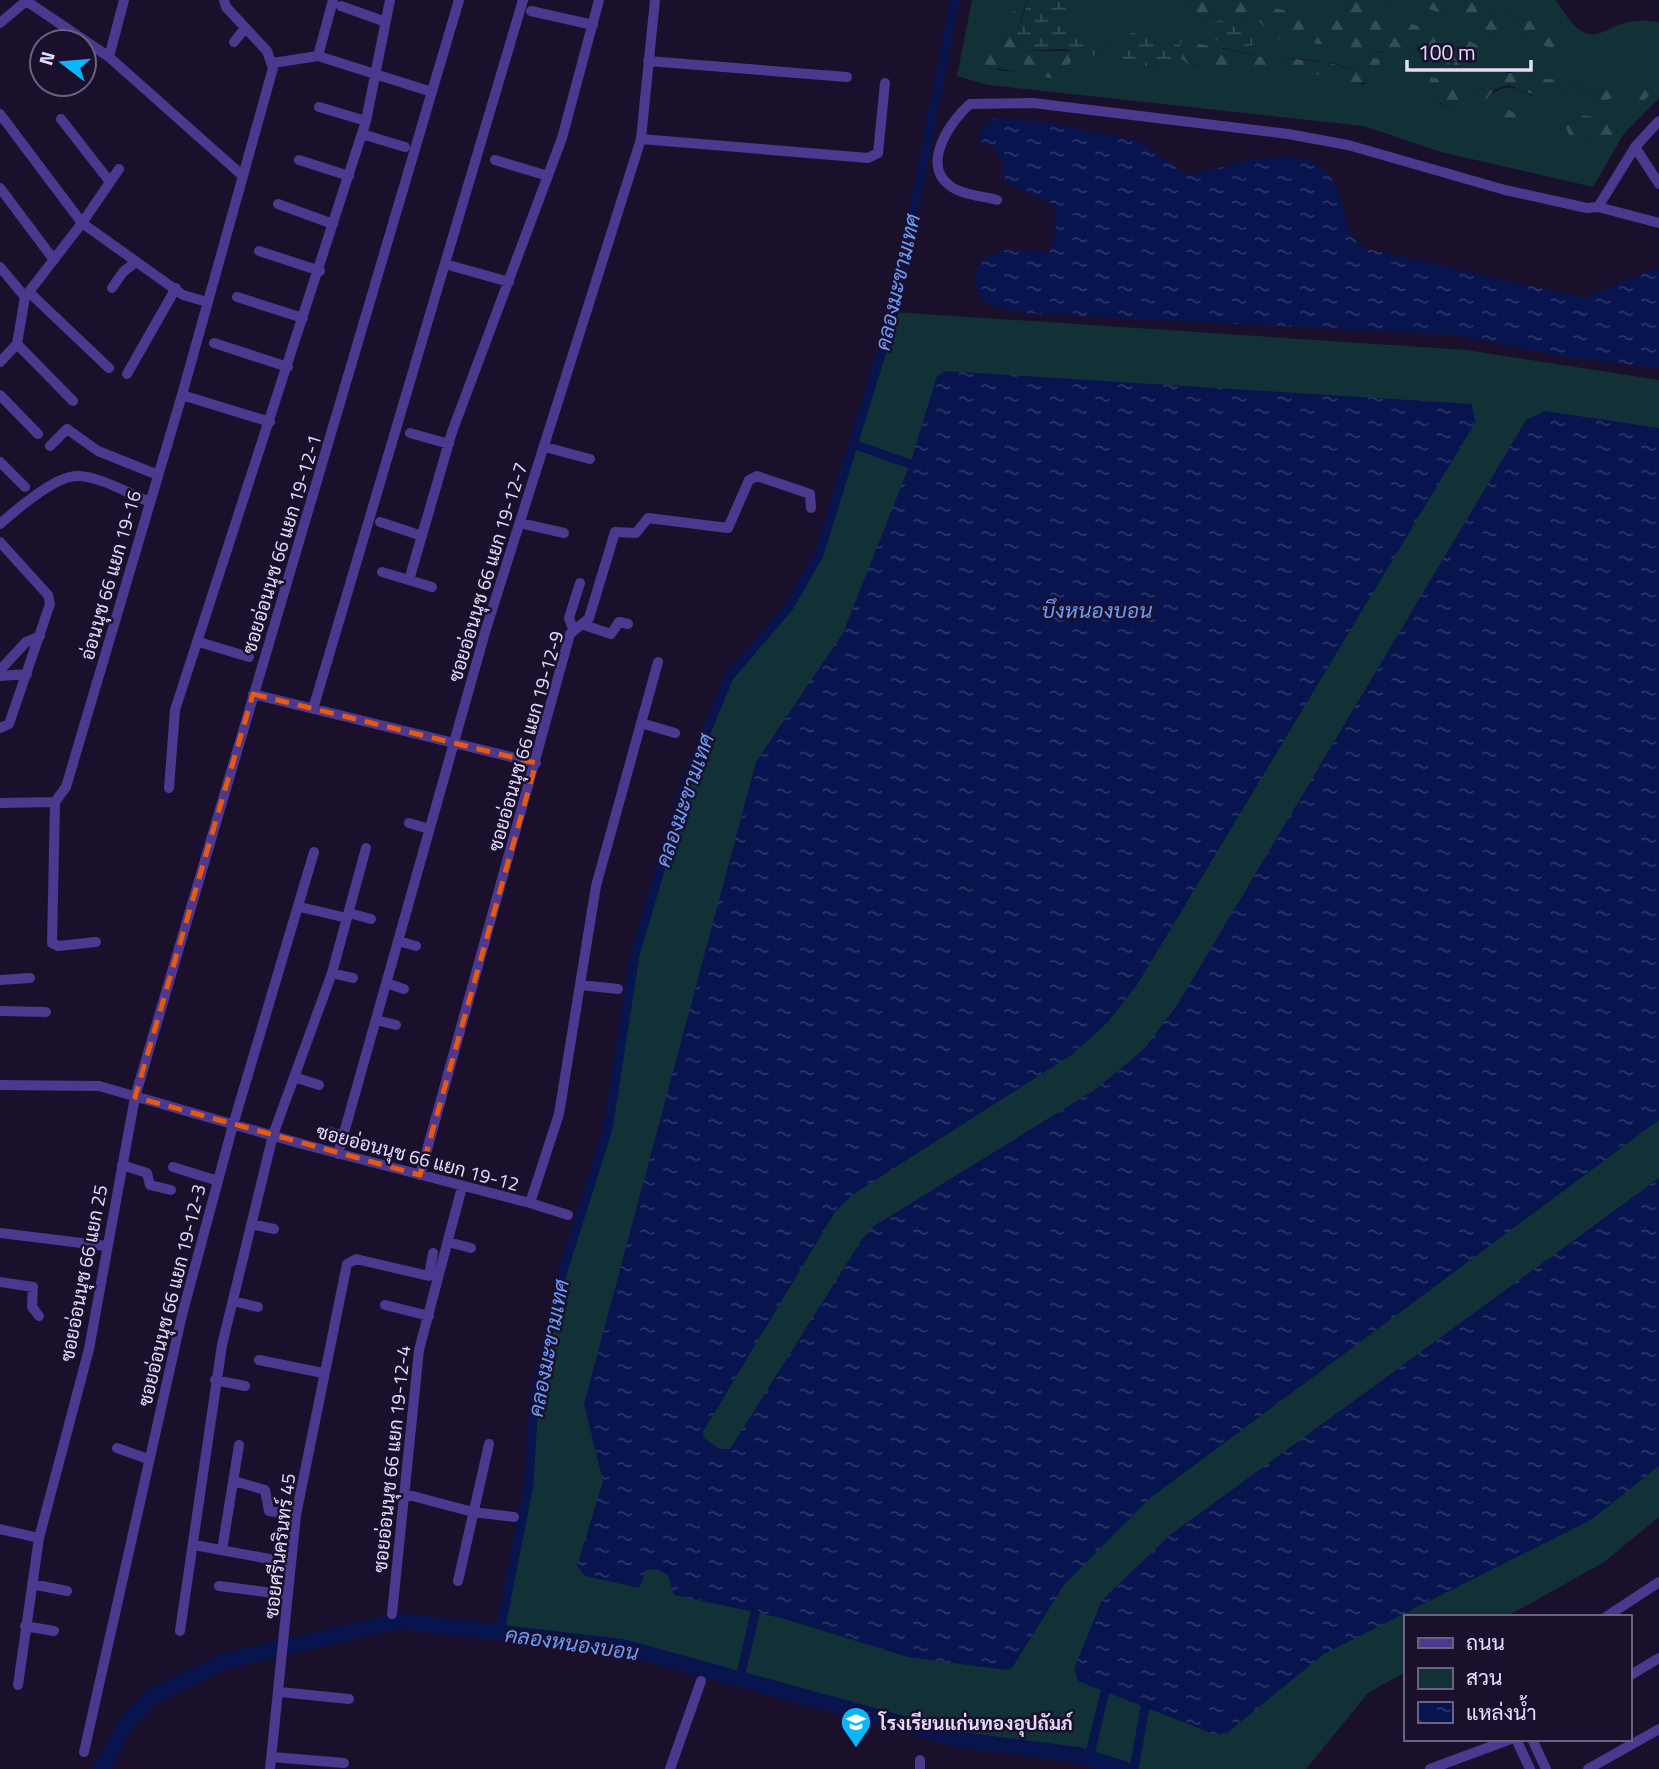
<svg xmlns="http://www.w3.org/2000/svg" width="1659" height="1769" viewBox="0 0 1659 1769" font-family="'Titillium Web',Sarabun,sans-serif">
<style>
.green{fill:#123137;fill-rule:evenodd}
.forest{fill:url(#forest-firs)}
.wetland{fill:url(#wetland-marsh)}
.water{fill:url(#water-ripples)}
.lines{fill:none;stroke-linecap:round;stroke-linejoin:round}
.canal{stroke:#08144d;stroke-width:9}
.river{stroke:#08144d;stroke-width:16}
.street{stroke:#4c388e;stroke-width:10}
.marked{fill:none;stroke:#e8590c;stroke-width:5;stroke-dasharray:14 9;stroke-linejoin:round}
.labels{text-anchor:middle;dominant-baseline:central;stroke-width:5;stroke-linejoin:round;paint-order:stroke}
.street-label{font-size:19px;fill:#e6dbff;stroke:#1a102c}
.poi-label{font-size:19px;font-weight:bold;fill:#e6dbff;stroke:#1a102c;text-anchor:start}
.water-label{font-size:21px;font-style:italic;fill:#699dff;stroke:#1a102c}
</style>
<defs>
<pattern id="forest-firs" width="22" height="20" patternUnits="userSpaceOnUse" patternTransform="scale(1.75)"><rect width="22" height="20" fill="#123137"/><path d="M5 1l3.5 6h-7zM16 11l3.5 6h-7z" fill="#344e55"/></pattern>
<pattern id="wetland-marsh" width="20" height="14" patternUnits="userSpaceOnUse" patternTransform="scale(1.75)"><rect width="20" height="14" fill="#123137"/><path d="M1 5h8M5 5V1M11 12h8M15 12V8" fill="none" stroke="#344e55"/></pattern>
<pattern id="water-ripples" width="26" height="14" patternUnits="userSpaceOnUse" patternTransform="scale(1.75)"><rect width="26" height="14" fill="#08144d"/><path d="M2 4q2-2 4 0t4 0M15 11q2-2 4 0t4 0" fill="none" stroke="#2c3668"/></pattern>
</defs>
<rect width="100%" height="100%" fill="#1a102c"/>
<!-- green -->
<path class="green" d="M 972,0 L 1028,0 L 1023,12 L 1016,11 L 1005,20 L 1002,46 L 997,49 L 997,70 L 1064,76 L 1076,51 L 1101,56 L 1105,39 L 1066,34 L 1071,0 L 1189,0 L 1190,15 L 1260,22 L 1271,32 L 1381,53 L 1404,46 L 1422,51 L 1419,59 L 1433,57 L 1434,62 L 1456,61 L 1450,72 C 1468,73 1472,62 1482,48 L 1466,39 L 1394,19 L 1386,14 L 1385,0 L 1405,0 L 1500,36 L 1515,36 L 1551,48 L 1536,23 L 1465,0 L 1556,0 C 1563,10 1570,24 1580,30 C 1595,41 1606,29 1621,24 C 1632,20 1647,20 1659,22 L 1659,98 L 1623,135 L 1593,187 L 1441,152 L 1364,126 L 988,85 L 957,76 ZM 1182,40 L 1170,67 L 1130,66 ZM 1223,48 L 1264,57 L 1269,51 L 1276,52 L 1278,57 L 1330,62 L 1360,71 L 1371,58 L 1381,59 L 1375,76 L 1364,85 C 1316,66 1239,67 1188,64 ZM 1532,68 L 1534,76 C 1546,82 1559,77 1573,80 L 1578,87 L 1594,93 L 1608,88 L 1605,101 L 1550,85 L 1531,96 C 1496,71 1490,110 1457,107 C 1447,107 1435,101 1424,99 L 1431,78 L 1459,84 L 1461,94 L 1475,96 L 1480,89 L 1491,87 L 1508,71 L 1515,74 ZM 1580,115 L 1617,120 L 1603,150 L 1581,137 Z
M 1225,0 L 1352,0 L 1347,5 L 1345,20 Z
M 894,312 L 1466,350 L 1659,380 L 1659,1517 L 1604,1562 L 1506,1617 L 1405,1617 L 1405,1672 L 1368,1693 L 1306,1769 L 1124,1769 L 1078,1755 L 961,1740 L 622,1647 L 500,1632 L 529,1484 L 534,1397 L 563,1271 L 608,1129 L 635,955 L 687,779 L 729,677 L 789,607 L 819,555 Z"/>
<!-- forest -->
<path class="forest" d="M 1189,0 L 1225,0 L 1345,20 L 1347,5 L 1352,0 L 1385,0 L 1386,14 L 1394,19 L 1466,39 L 1482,48 L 1479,65 L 1474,71 L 1467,69 L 1452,74 L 1452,67 L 1456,61 L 1451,60 L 1447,68 L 1438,71 L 1433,68 L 1435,58 L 1424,65 L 1419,62 L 1422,51 L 1404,46 L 1400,54 L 1392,58 L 1387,53 L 1274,38 L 1260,22 L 1190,15 Z
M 1405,0 L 1465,0 L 1536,23 L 1549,30 L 1558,45 L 1551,48 L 1515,36 L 1500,36 Z
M 1016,11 L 1023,12 L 1015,44 L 1026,51 L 1076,51 L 1062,80 L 985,66 L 986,52 L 1002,46 L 1005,14 Z
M 1190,42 L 1263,57 L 1268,51 L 1276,52 L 1279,57 L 1319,62 L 1321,55 L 1328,55 L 1330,63 L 1360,71 L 1371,58 L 1381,59 L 1373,82 C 1359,86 1331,76 1314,74 C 1272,69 1230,66 1188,64 L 1180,57 L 1182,47 Z
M 1521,68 L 1532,68 L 1534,76 C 1546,82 1559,77 1573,80 L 1578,87 L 1594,93 L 1608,88 L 1616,90 L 1614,97 L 1605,101 L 1551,85 L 1536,96 L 1509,85 L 1495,89 L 1482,104 L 1458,108 L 1424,99 L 1431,77 L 1459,84 L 1461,94 L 1475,96 L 1480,89 L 1491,87 L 1503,73 L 1515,73 Z
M 1644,89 L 1651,94 L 1632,110 L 1628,107 L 1628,98 Z
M 1507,109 L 1514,113 L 1523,109 L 1528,110 L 1523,123 L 1504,122 L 1500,117 L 1502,110 Z
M 1580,115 L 1617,120 L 1620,126 L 1616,138 L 1603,150 L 1581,137 L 1569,135 L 1566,127 L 1573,116 Z"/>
<!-- wetland -->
<path class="wetland" d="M 1028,0 L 1071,0 L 1067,34 L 1105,38 L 1101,57 L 1062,49 L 1026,51 L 1014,43 Z
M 1221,20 L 1254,31 L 1258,38 L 1257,44 C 1237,49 1221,46 1205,33 L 1207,24 Z
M 1131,33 L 1175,36 L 1182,40 L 1174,64 L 1170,67 L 1130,66 L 1122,62 L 1124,38 Z"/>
<!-- water -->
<path class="water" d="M 997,117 L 1050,123 L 1139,141 L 1188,176 C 1236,165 1319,130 1340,196 C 1347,218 1344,232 1363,248 L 1584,298 L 1659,267 L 1659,368 L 1564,357 L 1456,335 L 1023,313 L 996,307 L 982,300 L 975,283 L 980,261 L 1003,250 L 1049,252 L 1057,223 L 1053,204 L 1005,182 L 1002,161 L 992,145 L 983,145 L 979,135 L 986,124 Z
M 946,371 L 1472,404 L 1475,423 L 1137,985 L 1107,1023 L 1073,1054 L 852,1195 L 835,1212 L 703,1432 L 704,1438 L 720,1449 L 730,1449 L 862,1239 L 874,1226 L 1096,1089 L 1144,1049 L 1177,1005 L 1526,420 L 1545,411 L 1659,428 L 1659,1120 L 1149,1499 L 1064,1585 L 1012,1668 L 1006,1670 L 908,1657 L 781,1618 L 674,1595 L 668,1575 L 656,1569 L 646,1570 L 639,1588 L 585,1576 L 577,1566 L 603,1481 L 584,1404 L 756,762 L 843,633 L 910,464 L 937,376 Z
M 1659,1178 L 1659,1466 L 1591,1520 L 1324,1654 L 1227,1733 L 1216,1735 L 1078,1681 L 1074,1669 L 1102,1600 L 1170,1535 Z"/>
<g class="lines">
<!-- canal -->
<path class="canal" d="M 853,444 L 910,464
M 500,1632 L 529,1484 L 534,1397 L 563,1271 L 608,1129 L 635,955 L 687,779 L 729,677 L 789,607 L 819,555 L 894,312 L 955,0
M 740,1678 L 755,1613
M 1089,1758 L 1105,1692
M 1134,1769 L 1145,1707"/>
<!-- river -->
<path class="river" d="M 98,1769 L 104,1765 L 127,1723 L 151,1697 L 223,1662 L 398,1621 L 622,1647 L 961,1740 L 1078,1755 L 1124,1769"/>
<!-- street -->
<path class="street" d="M 25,0 L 109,57 L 243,176
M 341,6 L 383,21
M 531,11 L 593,25
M 0,23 L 25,2
M 234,42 L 245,28
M 318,56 L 333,0
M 109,57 L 124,0
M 648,61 L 847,77
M 273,63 L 318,56 L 432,92
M 319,107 L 366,121
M 0,114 L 82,223 L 119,169
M 61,119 L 110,182
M 362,134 L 405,147
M 641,139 L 868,158 L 878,153 L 885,83
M 1635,147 L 1659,184
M 299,160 L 349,176
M 495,160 L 548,176
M 0,188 L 54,260
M 997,200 C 983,196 961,195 949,185 C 921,164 951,120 970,104 L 1033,103 L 1288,134 L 1348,145 L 1505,190 L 1587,208 L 1598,207 L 1659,223
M 278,204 L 333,224
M 1598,207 L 1635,147 L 1659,121
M 259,251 L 320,271
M 452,266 L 509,282
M 0,267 L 25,297
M 112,288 L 123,272 L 136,262
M 29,292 L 109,368
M 237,297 L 303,318
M 214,343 L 288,367
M 17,344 L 73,401
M 0,362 L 17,344 L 25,297 L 82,223 L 183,295 L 207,302
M 127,374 L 176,288
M 0,395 L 38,434
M 182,395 L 270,422
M 410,433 L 449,444
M 50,446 L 67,429 L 98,451 L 158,475
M 545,447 L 590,459
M 0,462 L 25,487
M 380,522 L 422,536
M 520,523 L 564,533
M 0,524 C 17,509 56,475 78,476 C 102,477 129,494 150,502
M 0,542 L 48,595 L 50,604 L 9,724 L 0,728
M 382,572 L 432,587
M 409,580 L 452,432 L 562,138 L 599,0
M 584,625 L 611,634 L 619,622 L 628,624
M 573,629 L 569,618 L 580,583
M 199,642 L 249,657
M 0,670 L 26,642 L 40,636
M 0,676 L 27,674
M 253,694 L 536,763
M 313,709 L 523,0
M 641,723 L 675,733
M 169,788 L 175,710 L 366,121 L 390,0
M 55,802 L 52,943 L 58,946 L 96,942
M 0,803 L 55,802 L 66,787 L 182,395 L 273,68 L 267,51 L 226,7 L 224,0
M 409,823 L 429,829
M 300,907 L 347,918
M 349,913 L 371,919
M 398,941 L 416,946
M 332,973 L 353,978
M 0,980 L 30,978
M 386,983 L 404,989
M 580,985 L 618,989
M 0,1011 L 46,1012
M 376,1020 L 396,1025
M 294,1077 L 319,1085
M 0,1085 L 99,1086 L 302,1144 L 530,1203 L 559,1114 L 596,886 L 658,662
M 328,1131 L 343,1136
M 338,1154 L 486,629 L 641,139 L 655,0
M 122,1165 L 147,1173 L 150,1185 L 171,1190
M 173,1167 L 218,1181
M 420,1175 L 570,634 L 589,618 L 615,532 L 636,533 L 648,518 L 728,528 L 749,480 L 757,476 L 810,494 L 811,508
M 530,1203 L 568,1215
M 251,1224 L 274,1229
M 0,1233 L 106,1246
M 448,1242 L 471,1248
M 0,1282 L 33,1287 L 32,1307 L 39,1316
M 233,1301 L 258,1307
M 385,1305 L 429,1316
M 259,1360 L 323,1373
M 215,1380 L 245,1386
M 117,1448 L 148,1459
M 234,1481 L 265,1490 L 269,1511 L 296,1515
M 405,1494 L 473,1512 L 514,1517
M 0,1529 L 39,1538 L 89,1349 L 135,1097 L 459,0
M 194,1545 L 291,1563
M 222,1550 L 239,1445
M 458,1581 L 489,1444
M 32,1584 L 67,1591
M 219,1586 L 288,1595
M 392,1614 L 419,1350 L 462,1187
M 1606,1617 L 1659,1582
M 25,1626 L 54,1631
M 180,1631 L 222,1345 L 273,1135 L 332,973 L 366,848
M 1629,1676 L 1659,1658
M 18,1685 L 39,1538
M 280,1692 L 349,1699
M 1516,1739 L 1530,1769
M 1532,1739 L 1546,1769
M 84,1752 L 182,1315 L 233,1125 L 314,852
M 272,1757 L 344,1763
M 270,1769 L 296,1515 L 347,1264 L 356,1259 L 429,1276 L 433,1253
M 670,1769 L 701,1681
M 920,1769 L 920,1760
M 1430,1769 L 1511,1739
M 1588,1769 L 1659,1729"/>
</g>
<!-- marked area -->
<path class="marked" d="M 253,694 L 536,763 L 420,1175 L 135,1097 Z"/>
<!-- icons -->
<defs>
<g id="school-pin" transform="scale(1.575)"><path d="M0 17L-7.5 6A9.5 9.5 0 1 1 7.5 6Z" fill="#07b6ff" stroke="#1a102c"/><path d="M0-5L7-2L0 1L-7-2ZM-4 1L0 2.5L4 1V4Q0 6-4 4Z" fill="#fff"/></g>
</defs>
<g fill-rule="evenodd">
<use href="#school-pin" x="856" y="1722"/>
</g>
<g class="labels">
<!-- street labels -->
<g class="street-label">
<text transform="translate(281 544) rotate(-73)">ซอยอ่อนนุช 66 แยก 19-12-1</text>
<text transform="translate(487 572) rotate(-73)">ซอยอ่อนนุช 66 แยก 19-12-7</text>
<text transform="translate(110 575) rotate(-74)">อ่อนนุช 66 แยก 19-16</text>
<text transform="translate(525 741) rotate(-74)">ซอยอ่อนนุช 66 แยก 19-12-9</text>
<text transform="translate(418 1157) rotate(15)">ซอยอ่อนนุช 66 แยก 19-12</text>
<text transform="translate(83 1273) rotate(-79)">ซอยอ่อนนุช 66 แยก 25</text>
<text transform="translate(171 1295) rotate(-76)">ซอยอ่อนนุช 66 แยก 19-12-3</text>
<text transform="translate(391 1459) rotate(-84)">ซอยอ่อนนุช 66 แยก 19-12-4</text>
<text transform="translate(279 1546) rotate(-83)">ซอยศรีนครินทร์ 45</text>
</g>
<!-- poi labels -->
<g class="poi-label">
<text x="879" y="1722">โรงเรียนแก่นทองอุปถัมภ์</text>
</g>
<!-- water labels -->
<g class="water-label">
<text transform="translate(897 282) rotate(-77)">คลองมะขามเทศ</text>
<text x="1097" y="610">บึงหนองบอน</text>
<text transform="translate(684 800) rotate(-71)">คลองมะขามเทศ</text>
<text transform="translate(548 1348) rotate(-79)">คลองมะขามเทศ</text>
<text transform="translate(572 1643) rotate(8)">คลองหนองบอน</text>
</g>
</g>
<!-- legend -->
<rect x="1404" y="1615" width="228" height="126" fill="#1a102c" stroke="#6c6180" stroke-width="2"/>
<rect x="1418" y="1638" width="35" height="10" fill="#4c388e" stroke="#6c6180" stroke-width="2"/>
<text x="1466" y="1650" font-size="21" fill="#e6dbff">ถนน</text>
<rect x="1418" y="1668" width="35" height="21" fill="#123137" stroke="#6c6180" stroke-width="2"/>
<text x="1466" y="1685" font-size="21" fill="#e6dbff">สวน</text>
<rect x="1418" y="1702" width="35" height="21" fill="url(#water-ripples)" stroke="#6c6180" stroke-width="2"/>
<text x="1466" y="1720" font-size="21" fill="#e6dbff">แหล่งน้ำ</text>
<!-- north arrow -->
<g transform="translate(63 63) rotate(286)"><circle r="33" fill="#1a102c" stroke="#6c6180" stroke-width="2"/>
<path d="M0-5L12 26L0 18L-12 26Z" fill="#07b6ff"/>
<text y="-10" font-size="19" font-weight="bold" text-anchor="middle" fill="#e6dbff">N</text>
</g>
<!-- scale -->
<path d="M1407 60v10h124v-10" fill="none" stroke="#e6dbff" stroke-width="3.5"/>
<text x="1418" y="60" font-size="21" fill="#e6dbff" stroke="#1a102c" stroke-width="5" paint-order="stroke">100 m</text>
</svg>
